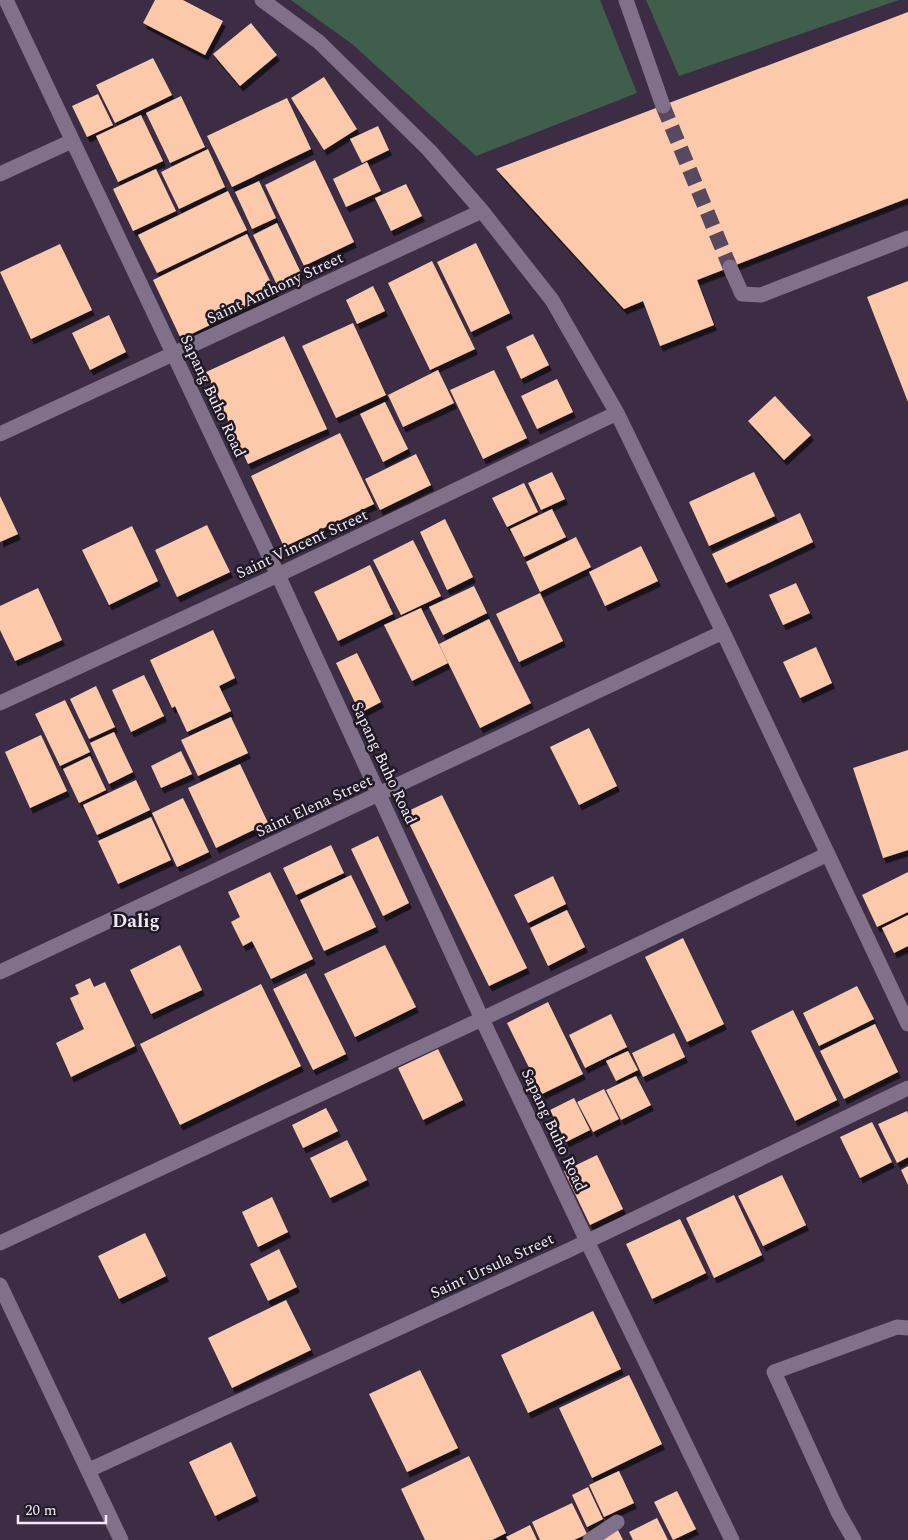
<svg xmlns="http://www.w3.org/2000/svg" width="908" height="1540" viewBox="0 0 908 1540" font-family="Spectral,serif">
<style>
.green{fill:#405e4c}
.building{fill:#fcc9aa;filter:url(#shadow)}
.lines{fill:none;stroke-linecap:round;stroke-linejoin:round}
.minor-tunnel{stroke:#57495f;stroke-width:15;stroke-dasharray:15 8;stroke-linecap:butt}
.minor{stroke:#81708a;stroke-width:15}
.labels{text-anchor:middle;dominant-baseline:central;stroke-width:5;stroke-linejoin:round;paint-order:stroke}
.street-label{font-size:16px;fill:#f3e9f8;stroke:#1f1923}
.quarter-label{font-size:19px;font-weight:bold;fill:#f3e9f8;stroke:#1f1923}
</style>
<defs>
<filter id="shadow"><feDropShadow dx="3" dy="5.5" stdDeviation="0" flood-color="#0009"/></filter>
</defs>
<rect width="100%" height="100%" fill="#3c2d44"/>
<!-- green -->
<path class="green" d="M 291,0 L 600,0 L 637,93 L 476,156 L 352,44 Z
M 646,0 L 899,0 L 679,76 Z"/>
<!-- building -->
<path class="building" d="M 155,0 L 183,0 L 223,21 L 205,55 L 143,23 Z
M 908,12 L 908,198 L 697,280 L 714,325 L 660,346 L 643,301 L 624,309 L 496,169 Z
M 251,23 L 277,55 L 240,86 L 213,54 Z
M 153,58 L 172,95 L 115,123 L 96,85 Z
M 324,77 L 357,129 L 324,150 L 291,98 Z
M 98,94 L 113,125 L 87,137 L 72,106 Z
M 181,96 L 205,147 L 170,163 L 146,113 Z
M 287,98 L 311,149 L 232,187 L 207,136 Z
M 141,115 L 163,161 L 118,182 L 96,136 Z
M 378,126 L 389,150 L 362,163 L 350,139 Z
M 208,149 L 225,187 L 179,209 L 161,172 Z
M 315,160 L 354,242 L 304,266 L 265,185 Z
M 367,162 L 381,191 L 346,207 L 333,179 Z
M 156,169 L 176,211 L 133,231 L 113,189 Z
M 259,181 L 276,218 L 252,229 L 235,192 Z
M 406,184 L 422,216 L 391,231 L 375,198 Z
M 228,191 L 247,230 L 157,273 L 138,235 Z
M 277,223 L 301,273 L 277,285 L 253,235 Z
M 247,234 L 276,293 L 181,339 L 153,280 Z
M 476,243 L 510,313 L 471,332 L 437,262 Z
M 60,244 L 92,310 L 31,339 L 0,272 Z
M 432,261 L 475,349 L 430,370 L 388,283 Z
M 908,281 L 908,402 L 867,297 Z
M 373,286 L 385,311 L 357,324 L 346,300 Z
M 109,315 L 126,352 L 90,370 L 72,333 Z
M 353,323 L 386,395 L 336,418 L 302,346 Z
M 533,334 L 549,365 L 521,379 L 506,347 Z
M 284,336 L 327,429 L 248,464 L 206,372 Z
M 438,370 L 454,403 L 403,427 L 388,395 Z
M 494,370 L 527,438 L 483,459 L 450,390 Z
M 557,379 L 573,412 L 537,429 L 521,396 Z
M 775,396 L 811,435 L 784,460 L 748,421 Z
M 385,402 L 408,449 L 383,462 L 360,414 Z
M 340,433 L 374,504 L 284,547 L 251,476 Z
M 416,454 L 431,485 L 380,510 L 365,479 Z
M 552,472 L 565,499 L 541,510 L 528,483 Z
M 754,472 L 775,516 L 709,546 L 689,502 Z
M 524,483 L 538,512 L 507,527 L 492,498 Z
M 0,496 L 18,534 L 0,542 Z
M 552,509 L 566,537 L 524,557 L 510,529 Z
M 800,513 L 813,542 L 726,583 L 712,554 Z
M 445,519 L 473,577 L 447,590 L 420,532 Z
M 207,525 L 230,572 L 177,597 L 155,550 Z
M 132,526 L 158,581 L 109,605 L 82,550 Z
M 576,537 L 591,567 L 540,592 L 526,562 Z
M 413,540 L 441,596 L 401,615 L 373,560 Z
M 641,546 L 658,581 L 605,606 L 589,572 Z
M 370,565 L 393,614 L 338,641 L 314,592 Z
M 796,583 L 810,613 L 783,625 L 769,595 Z
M 474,586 L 487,613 L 443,635 L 429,607 Z
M 38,588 L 62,640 L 15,661 L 0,630 L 0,606 Z
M 540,593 L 563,641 L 519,662 L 496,614 Z
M 421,608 L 448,663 L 412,681 L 384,625 Z
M 489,619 L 531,703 L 480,728 L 439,644 Z
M 213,630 L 235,678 L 219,686 L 231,711 L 187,732 L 175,706 L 172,708 L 150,660 Z
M 816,647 L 832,683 L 800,698 L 783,662 Z
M 357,653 L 381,702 L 360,713 L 336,663 Z
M 144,675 L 164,716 L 131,732 L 112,690 Z
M 96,686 L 115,727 L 89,739 L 70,699 Z
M 65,700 L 90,752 L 60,766 L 35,714 Z
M 231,717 L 248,753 L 198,776 L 181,740 Z
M 589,728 L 617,786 L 579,805 L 550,747 Z
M 114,732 L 133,772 L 109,784 L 90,743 Z
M 41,735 L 67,791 L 30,808 L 5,752 Z
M 908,750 L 908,850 L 883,858 L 853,768 Z
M 181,751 L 192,774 L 161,788 L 151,766 Z
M 90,756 L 106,790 L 79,803 L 63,769 Z
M 240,764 L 268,823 L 216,848 L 188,788 Z
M 136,780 L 150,810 L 97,835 L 83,805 Z
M 442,795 L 527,968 L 489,986 L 404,813 Z
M 183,798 L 209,852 L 177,867 L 152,813 Z
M 151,817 L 171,860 L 118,884 L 98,841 Z
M 378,836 L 409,903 L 383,916 L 351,849 Z
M 331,845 L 344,873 L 296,895 L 283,868 Z
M 270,872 L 313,959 L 271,979 L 252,941 L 243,946 L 231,922 L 240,917 L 228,892 Z
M 908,872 L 908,912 L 877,927 L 862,895 Z
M 351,875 L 376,927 L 324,951 L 300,900 Z
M 553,876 L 566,904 L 528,923 L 514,895 Z
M 567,910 L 585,947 L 548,966 L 530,928 Z
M 908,915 L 908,946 L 894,953 L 882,928 Z
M 683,938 L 724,1024 L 687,1042 L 645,957 Z
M 180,945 L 202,990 L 151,1014 L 130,970 Z
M 385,945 L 416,1007 L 355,1037 L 324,974 Z
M 306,973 L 346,1054 L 313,1070 L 273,989 Z
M 90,978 L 94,987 L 105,982 L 135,1046 L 71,1077 L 56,1043 L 84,1029 L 70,998 L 79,994 L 75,985 Z
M 261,984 L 301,1066 L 180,1125 L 140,1044 Z
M 857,986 L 874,1019 L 819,1046 L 803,1013 Z
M 548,1002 L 583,1074 L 542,1094 L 507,1023 Z
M 793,1010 L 837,1100 L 795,1121 L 751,1031 Z
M 611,1014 L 627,1047 L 585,1068 L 569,1035 Z
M 875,1024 L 898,1072 L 844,1099 L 820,1051 Z
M 674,1033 L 685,1057 L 643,1077 L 632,1053 Z
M 438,1049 L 463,1100 L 423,1120 L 398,1068 Z
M 628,1051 L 638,1070 L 616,1081 L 606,1061 Z
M 636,1076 L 651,1105 L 621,1120 L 606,1090 Z
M 604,1089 L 619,1119 L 593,1132 L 577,1102 Z
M 574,1098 L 590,1130 L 566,1142 L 550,1110 Z
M 326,1108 L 338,1131 L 303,1148 L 292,1125 Z
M 907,1111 L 908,1114 L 908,1157 L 897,1163 L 878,1124 Z
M 872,1122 L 892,1162 L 860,1178 L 840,1137 Z
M 347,1140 L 367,1180 L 330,1198 L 310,1158 Z
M 597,1155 L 623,1209 L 590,1225 L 564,1171 Z
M 908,1166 L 908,1185 L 901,1170 Z
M 782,1175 L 806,1225 L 763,1246 L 738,1196 Z
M 734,1195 L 762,1255 L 714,1278 L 686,1218 Z
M 272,1197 L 288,1232 L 258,1247 L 242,1212 Z
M 680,1219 L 706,1273 L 652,1299 L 626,1244 Z
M 145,1233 L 166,1276 L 119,1299 L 98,1256 Z
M 279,1249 L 297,1287 L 268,1301 L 250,1264 Z
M 286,1300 L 311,1350 L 232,1388 L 208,1338 Z
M 593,1311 L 621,1369 L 528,1413 L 501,1355 Z
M 420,1370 L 458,1448 L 407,1472 L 369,1394 Z
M 629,1375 L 662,1444 L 592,1478 L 559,1408 Z
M 231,1442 L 256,1496 L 215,1516 L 189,1462 Z
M 469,1456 L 506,1533 L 492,1540 L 425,1540 L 401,1489 Z
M 619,1471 L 634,1503 L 604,1517 L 589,1485 Z
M 588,1487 L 603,1519 L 587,1527 L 572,1495 Z
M 677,1491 L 696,1529 L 673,1540 L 654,1502 Z
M 572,1503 L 587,1534 L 574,1540 L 540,1540 L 532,1522 Z
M 657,1518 L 668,1540 L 633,1540 L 629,1532 Z
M 530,1525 L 537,1540 L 508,1540 L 506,1537 Z
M 617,1528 L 623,1540 L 593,1540 Z"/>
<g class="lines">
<!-- minor-tunnel -->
<path class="minor-tunnel" d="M 663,106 L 730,267"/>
<!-- minor -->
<path class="minor" d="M 6,0 L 278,575 L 482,1019 L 587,1241 L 732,1540
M 262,0 L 319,42 L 429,150 L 482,211 L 552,300 L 617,413 L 723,632 L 908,1024
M 626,0 L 663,106
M 0,174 L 72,141
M 730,267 L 742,294 L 761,295 L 908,238
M 0,434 L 482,211
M 0,703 L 278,575 L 617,413
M 0,972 L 723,632
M 0,1243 L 482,1019 L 828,854
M 0,1285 L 121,1540
M 89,1470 L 569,1250 L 908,1088
M 590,1540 L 617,1522
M 854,1540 L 838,1512 L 774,1372 L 897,1327 L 908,1328"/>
</g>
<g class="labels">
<!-- street labels -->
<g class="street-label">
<text transform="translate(275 288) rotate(-25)">Saint Anthony Street</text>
<text transform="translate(213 396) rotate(65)">Sapang Buho Road</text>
<text transform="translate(302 544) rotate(-25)">Saint Vincent Street</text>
<text transform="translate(384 763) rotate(65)">Sapang Buho Road</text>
<text transform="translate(314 806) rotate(-25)">Saint Elena Street</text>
<text transform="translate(554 1130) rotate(65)">Sapang Buho Road</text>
<text transform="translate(492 1266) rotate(-25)">Saint Ursula Street</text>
</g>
<!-- quarter labels -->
<g class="quarter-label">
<text x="136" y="921">Dalig</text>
</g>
</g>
<!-- scale -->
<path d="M18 1515v8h88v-8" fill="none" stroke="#f3e9f8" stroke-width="2.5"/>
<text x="25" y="1515" font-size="15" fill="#f3e9f8" stroke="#1f1923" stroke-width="4" paint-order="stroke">20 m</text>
</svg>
